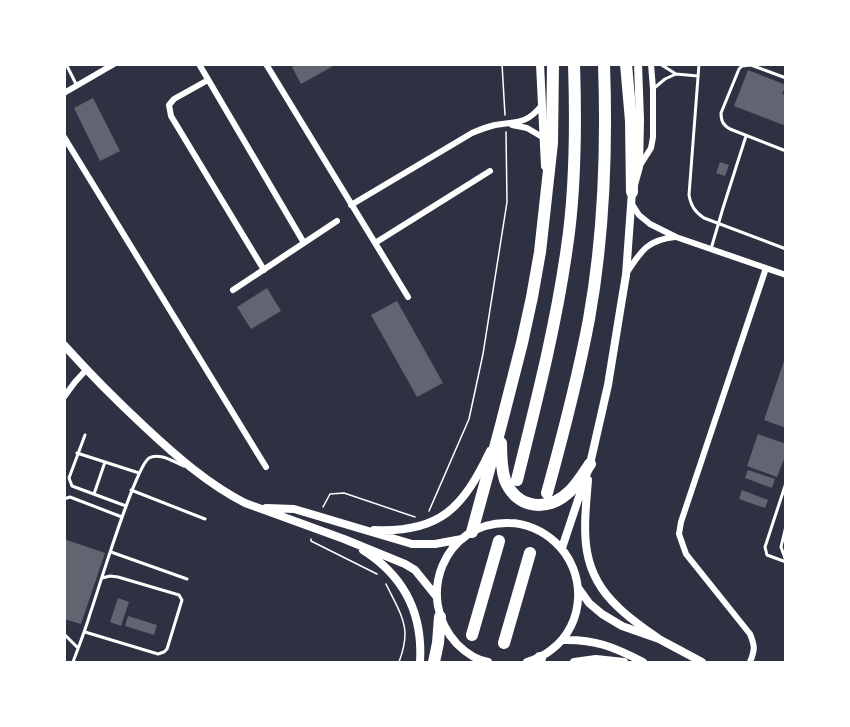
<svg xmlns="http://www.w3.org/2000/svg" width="850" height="727" viewBox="0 0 850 727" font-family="Figtree,sans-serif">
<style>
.building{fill:#626471}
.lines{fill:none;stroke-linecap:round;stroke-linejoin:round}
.path{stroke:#fff;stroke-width:1.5}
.service{stroke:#fff;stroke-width:3}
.minor{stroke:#fff;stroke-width:6}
.tertiary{stroke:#fff;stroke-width:8}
.motorway{stroke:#fff;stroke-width:12}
</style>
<rect width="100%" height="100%" fill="#2d3142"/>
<!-- building -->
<path class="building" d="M 297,64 L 337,64 L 301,84 L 292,67 Z
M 748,70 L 786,85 L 782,94 L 786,95 L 786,126 L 734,106 Z
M 93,98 L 120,151 L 100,161 L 74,108 Z
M 720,162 L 729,165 L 725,176 L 716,173 Z
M 267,288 L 281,311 L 251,329 L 237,307 Z
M 397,301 L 443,383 L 417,397 L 371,315 Z
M 785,358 L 786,358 L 786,428 L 764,420 Z
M 758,434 L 786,444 L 786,454 L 777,477 L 747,466 Z
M 748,470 L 775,479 L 772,488 L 745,478 Z
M 742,490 L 768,500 L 765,508 L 739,499 Z
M 64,539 L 105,553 L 81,624 L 64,619 Z
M 118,598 L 129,602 L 121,626 L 110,622 Z
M 128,616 L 157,625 L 154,635 L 125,626 Z"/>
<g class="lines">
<!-- path -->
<path class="path" d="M 502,64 L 505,115
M 323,507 L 330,494 L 344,493 L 415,517
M 429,511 L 469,419 L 483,354 L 507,202 L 506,132
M 311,539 L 311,541 L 377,574
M 386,584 C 393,599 405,617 405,634 C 405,643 402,654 399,662"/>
<!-- service -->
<path class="service" d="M 66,64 L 76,84
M 660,64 L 676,74 L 698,76
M 699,64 L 689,195 C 691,206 695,212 704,218 L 786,249
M 786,78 L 751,65 L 742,66 L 739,69 L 721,113 C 721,121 723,125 730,129 L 786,151
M 653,89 L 665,79 L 676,74
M 711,249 L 723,208 L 746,136
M 85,435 L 69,478 L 72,486 L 126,506
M 77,453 L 139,473
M 786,483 L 765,547 L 767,555 L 786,562
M 131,490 L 205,519
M 94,494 L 105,462
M 64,499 L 70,497 L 122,517
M 786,526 L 781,547 L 786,561
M 111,552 L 187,579
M 85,632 L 158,654 L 164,652 L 167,649 L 182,600 L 179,595 L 118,577 L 110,576 L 102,578
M 64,634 L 78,648
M 73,662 C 79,646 85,631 90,614 C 98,591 135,467 149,458 C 159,452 174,462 184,466"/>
<!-- minor -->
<path class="minor" d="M 199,64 L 304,243
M 266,64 L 408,297
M 208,80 L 174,99 L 169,105 L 171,116 L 264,270
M 64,93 L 114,64
M 512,125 L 527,128 L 544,138
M 64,137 L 266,467
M 639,167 L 651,148 L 653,137 L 653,89 L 651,64
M 632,204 L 639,215 L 650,224 L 676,237 L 786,275
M 351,205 L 472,133 C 479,130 487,127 495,125 C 517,121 526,125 542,105
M 375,243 L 490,171
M 626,274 C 641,251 647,240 675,237
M 233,290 L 337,221
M 64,397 L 75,382 L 86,370
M 750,662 C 755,650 755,646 750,634 L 686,554 L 679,534 L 681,522 L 766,268"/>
<!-- tertiary -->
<path class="tertiary" d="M 540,64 L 545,166
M 64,345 C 90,374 117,401 146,428 C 176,456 208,484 245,503 L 344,539 L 405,564 L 415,570 L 436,596
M 588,480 C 584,530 578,570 618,607 C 630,619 645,629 659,639
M 266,508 L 294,509 L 412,544 L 435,544 L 462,539
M 374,530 C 440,533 463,508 490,451
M 562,548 L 590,464 L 608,385 L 621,305 L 626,275 L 632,192 L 639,167 L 640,120 L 638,64
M 363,550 C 404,576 423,614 420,662
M 579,589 L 589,603 L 602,614 L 622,626 L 659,639 L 702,662
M 562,640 C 595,639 614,647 643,662
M 488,662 C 477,660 466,653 457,644 C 414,598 444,521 509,523 C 526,523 543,531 555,542 C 587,571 586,624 551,650 C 544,656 536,659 527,662
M 574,662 L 596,659 L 624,662"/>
<!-- motorway -->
<path class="motorway" d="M 626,64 L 631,121 L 632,192
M 501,443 C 501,455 501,468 505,480 C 517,510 549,512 570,491 C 578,483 584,473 590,464
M 517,480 C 536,403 556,326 567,247 C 576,187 576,125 574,64
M 547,493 C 563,435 578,378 589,319 C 604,236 607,149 604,64
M 472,532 L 500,429 L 522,343 L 532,297 L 540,252 L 552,143 L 553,64
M 472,635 L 499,541
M 504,643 L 530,553
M 434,662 L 438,643 L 440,617
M 539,662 L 540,658"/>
</g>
<!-- border -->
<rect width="850" height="727" fill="none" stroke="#ffffff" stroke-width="132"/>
</svg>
